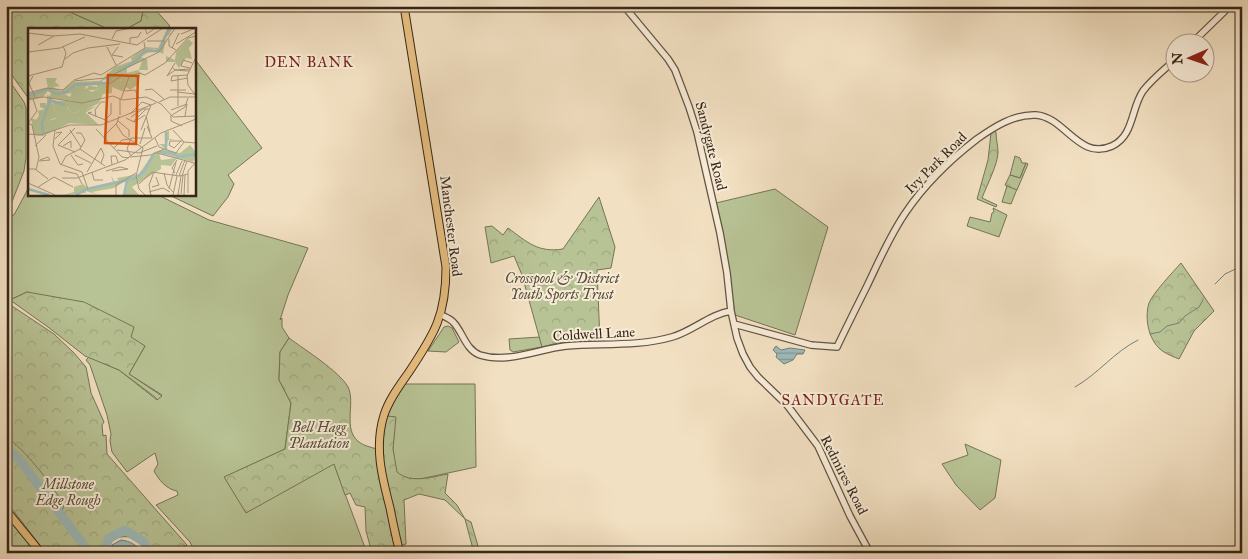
<svg xmlns="http://www.w3.org/2000/svg" width="1248" height="559" viewBox="0 0 1248 559" font-family="'IM FELL Great Primer',serif">
<style>
.green{fill:#b8c395;stroke:#767456}
.forest{fill:url(#forest-crowns);stroke:#767456}
.water{fill:url(#water-rules);stroke:#737f79}
.lines{fill:none;stroke-linecap:round;stroke-linejoin:round}
.stream{stroke:#737f79;stroke-width:1}
.river{stroke:#9dbbba;stroke-width:9}
.tertiary-casing{stroke:#645442;stroke-width:8}
.primary-casing{stroke:#352618;stroke-width:9}
.tertiary{stroke:#f7ebd7;stroke-width:5.5}
.primary{stroke:#e9c081;stroke-width:7}
.labels{text-anchor:middle;dominant-baseline:central;stroke-width:4;stroke-linejoin:round;paint-order:stroke}
.street-label{font-size:14px;fill:#352618;stroke:#f7ebd7}
.park-label{font-size:14px;font-style:italic;fill:#564d37;stroke:#f7ebd7}
.neighbourhood-label{font-size:15px;letter-spacing:1px;fill:#7a1f14;stroke:#f7ebd7}
.inset-river{fill:none;stroke:#9dbbba;stroke-width:2.5}
.inset-road{fill:none;stroke:#a6967e;stroke-width:1}
.view{fill:#d6540d;fill-opacity:0.15;stroke:#d6540d;stroke-width:2.5}
.inset-edge{fill:none;stroke:#352618;stroke-width:2.5}
</style>
<defs>
<pattern id="forest-crowns" width="20" height="18" patternUnits="userSpaceOnUse" patternTransform="scale(1.25)"><rect width="20" height="18" fill="#b8c395"/><path d="M2 6a3 3 0 1 1 6 0M12 15a3 3 0 1 1 6 0" fill="none" stroke="#9fa780"/></pattern>
<pattern id="water-rules" width="6" height="5" patternUnits="userSpaceOnUse" patternTransform="scale(1.25)"><rect width="6" height="5" fill="#9dbbba"/><path d="M0 2.5h6" fill="none" stroke="#819896"/></pattern>
</defs>
<rect width="100%" height="100%" fill="#f2e0c2"/>
<filter id="stains"><feTurbulence type="fractalNoise" baseFrequency=".004" numOctaves="4"/><feColorMatrix values="0 0 0 0 .2 0 0 0 0 .09 0 0 0 0 .02 0 0 0 .5 -.17"/></filter>
<radialGradient id="worn" r=".72"><stop offset=".6" stop-color="#630" stop-opacity="0"/><stop offset="1" stop-color="#630" stop-opacity=".3"/></radialGradient>
<!-- green -->
<path class="green" d="M 56,6 L 144,6 L 141,21 L 126,29 L 108,29 Z
M 194,58 L 262,148 L 228,175 L 234,184 L 228,197 L 213,216 L 167,194 L 194,194 Z
M 1015,156 L 1020,158 L 1022,163 L 1026,163 L 1020,178 L 1010,175 Z
M 1007,186 L 1017,189 L 1011,204 L 1002,202 Z
M 29,187 L 29,194 L 156,194 L 209,220 L 308,248 L 288,295 L 280,320 L 282,318 L 282,327 L 289,338 L 280,352 L 279,380 L 291,403 L 285,449 L 225,477 L 334,464 L 367,553 L 195,553 L 190,542 L 156,505 L 178,495 L 177,491 C 166,489 159,480 154,471 L 158,464 L 155,453 L 127,472 L 112,452 L 110,441 L 111,434 L 107,415 L 90,365 L 86,360 L 89,357 L 119,370 L 157,400 L 162,395 L 129,374 L 145,346 L 27,292 L 10,300 L 6,296 L 6,230 L 10,216 L 14,215 Z
M 775,189 L 828,227 L 795,335 L 735,315 L 727,258 L 716,203 Z
M 993,208 L 1007,215 L 999,237 L 967,226 L 970,217 L 990,222 L 992,213 L 994,212 Z
M 448,326 L 452,328 L 459,342 L 446,352 L 428,351 L 444,327 Z
M 540,337 L 542,347 L 513,352 L 510,350 L 509,339 Z
M 403,384 L 475,384 L 476,467 L 420,479 L 403,478 L 396,472 L 393,449 L 395,417 L 387,416 Z
M 965,444 L 1001,460 L 995,498 L 980,510 L 956,485 L 942,464 L 968,455 Z"/>
<!-- forest -->
<path class="forest" d="M 6,6 L 56,6 L 108,29 L 29,29 L 29,99 L 6,67 Z
M 144,6 L 152,6 L 170,26 L 165,29 L 126,29 L 141,21 Z
M 6,76 L 24,102 L 26,108 L 26,158 L 24,171 L 6,217 Z
M 994,131 L 996,132 C 996,139 998,146 998,152 C 998,164 987,185 982,198 L 997,205 L 996,207 L 977,199 L 988,160 L 991,133 Z
M 1026,163 L 1028,164 L 1017,190 L 1005,185 L 1010,175 L 1020,178 Z
M 599,197 L 615,247 L 611,268 L 597,270 L 600,341 L 558,343 L 542,347 L 522,275 L 514,256 L 491,263 L 485,227 L 492,226 L 503,235 L 508,228 C 527,242 538,253 563,249 Z
M 1181,263 L 1214,311 L 1194,331 L 1179,359 C 1174,357 1169,355 1164,352 C 1149,343 1144,319 1149,303 C 1153,293 1173,272 1181,263 Z
M 27,292 L 84,302 L 134,327 L 131,337 L 145,346 L 129,374 L 162,396 L 157,400 L 155,397 L 119,370 L 85,356 L 48,327 L 10,300 Z
M 6,302 L 54,334 L 74,353 L 86,367 L 91,393 L 104,422 L 102,425 L 103,436 L 106,435 L 107,454 L 187,545 L 175,553 L 146,553 C 141,534 114,530 107,549 L 88,550 L 87,553 L 46,553 L 6,501 Z
M 289,338 C 305,350 339,371 348,387 C 356,403 342,429 359,442 C 364,446 374,448 380,450 L 387,416 L 396,417 L 393,449 L 397,472 C 411,484 431,477 448,474 L 445,493 L 457,505 L 465,519 L 471,522 L 480,553 L 474,553 L 465,519 L 445,500 L 419,494 L 404,500 L 406,544 L 394,548 L 395,553 L 372,553 L 366,531 L 365,507 L 356,505 L 350,493 L 345,495 L 334,464 L 246,513 L 224,477 L 285,449 L 291,403 L 279,380 L 280,352 Z
M 6,515 L 37,553 L 7,553 Z"/>
<!-- water -->
<path class="water" d="M 776,346 L 781,350 L 790,348 L 805,350 L 803,354 L 797,354 L 793,360 L 784,364 L 776,357 L 777,354 L 773,350 Z
M 121,540 C 130,541 137,545 142,553 L 111,553 L 112,545 Z"/>
<g class="lines">
<!-- stream -->
<path class="stream" d="M 1215,284 L 1225,274 L 1242,266
M 1150,334 L 1160,332 L 1167,326 L 1179,323 L 1185,316 L 1199,307 L 1203,300
M 1075,387 C 1098,374 1114,352 1138,340
M 6,436 C 26,451 51,483 64,505 L 61,514"/>
<!-- river -->
<path class="river" d="M 6,448 L 18,458 L 89,552 L 97,553
M 99,553 L 106,547 L 109,538 L 125,530 L 144,542 L 149,553"/>
<!-- tertiary casing -->
<g class="tertiary-casing">
<path id="tertiary" d="M 624,6 L 668,59 L 675,70 L 689,107 L 697,132 L 720,233 L 727,273 L 731,311 L 737,338 L 743,354 L 750,367 L 758,377 L 787,405 L 818,446 L 850,516 L 870,553
M 1193,42 L 1230,6
M 441,315 C 446,317 451,319 454,323 C 463,333 466,350 480,355 C 508,364 538,349 566,346 C 602,343 637,347 672,337 C 693,331 710,314 731,311
M 734,324 L 811,345 L 837,347 C 847,326 857,306 867,286 C 879,261 890,235 906,212 C 925,184 951,159 977,139 C 994,127 1014,114 1036,115 C 1065,117 1079,161 1112,146 C 1134,136 1131,108 1143,91 C 1152,79 1165,69 1176,59"/>
</g>
<!-- primary casing -->
<g class="primary-casing">
<path id="primary" d="M 6,510 L 41,553
M 400,553 C 396,538 393,523 390,508 C 382,477 374,447 384,415 C 389,399 400,385 409,372 C 435,333 446,315 446,267 L 404,6"/>
</g>
<!-- tertiary -->
<use href="#tertiary" class="tertiary"/>
<!-- primary -->
<use href="#primary" class="primary"/>
</g>
<g class="labels">
<!-- street labels -->
<g class="street-label">
<text transform="translate(711 146) rotate(76)">Sandygate Road</text>
<text transform="translate(936 163) rotate(-45)">Ivy Park Road</text>
<text transform="translate(451 226) rotate(83)">Manchester Road</text>
<text transform="translate(594 334) rotate(-3)">Coldwell Lane</text>
<text transform="translate(844 475) rotate(63)">Redmires Road</text>
</g>
<!-- park labels -->
<g class="park-label">
<text x="562" y="278">Crosspool &amp; District<tspan x="562" dy="16">Youth Sports Trust</tspan></text>
<text x="319" y="427">Bell Hagg<tspan x="319" dy="16">Plantation</tspan></text>
<text x="68" y="484">Millstone<tspan x="68" dy="16">Edge Rough</tspan></text>
</g>
<!-- neighbourhood labels -->
<g class="neighbourhood-label">
<text x="309" y="62">DEN BANK</text>
<text x="833" y="400">SANDYGATE</text>
</g>
</g>
<!-- overview -->
<g transform="translate(28 28)">
<rect width="168" height="168" fill="#f2e0c2"/>
<path d="M 94,48 L 105,49 L 106,52 L 100,55 L 109,57 L 102,62 L 98,59 L 96,64 L 84,59 L 84,65 L 75,66 L 71,75 L 57,82 L 45,85 L 41,83 L 40,78 L 38,87 L 27,83 L 24,73 L 45,73 L 24,70 L 25,67 L 35,65 L 42,69 L 46,59 L 53,57 L 58,61 L 62,57 L 67,62 L 60,62 L 64,64 L 72,60 L 74,55 L 91,52 L 92,54 ZM 57,84 L 71,97 L 42,95 L 15,108 L 6,107 L 3,90 L 14,94 Z" fill="#b8c395"/>
<path d="M 140,0 L 145,0 L 141,6 L 151,0 L 138,9 L 135,26 L 126,21 L 112,29 L 119,31 L 120,42 L 111,42 L 114,33 L 99,40 L 99,45 L 110,42 L 113,45 L 109,57 L 102,57 L 101,53 L 106,52 L 105,49 L 98,47 L 88,56 L 90,52 L 80,57 L 77,54 L 80,51 L 75,52 L 72,60 L 67,62 L 64,61 L 62,58 L 70,59 L 68,56 L 58,58 L 57,61 L 53,57 L 47,57 L 45,65 L 26,67 L 23,72 L 27,83 L 38,86 L 40,78 L 41,83 L 46,85 L 68,78 L 57,85 L 31,93 L 27,90 L 14,95 L 7,93 L 11,88 L 10,83 L 17,81 L 12,79 L 12,75 L 18,75 L 19,79 L 19,67 L 22,68 L 23,65 L 20,63 L 15,69 L 0,73 L 0,66 L 20,60 L 18,50 L 29,50 L 27,54 L 32,58 L 25,59 L 33,63 L 45,54 L 72,53 L 87,39 L 104,33 L 103,30 L 118,19 L 130,20 ZM 160,11 L 165,15 L 161,20 L 164,31 L 158,30 L 151,40 L 147,34 L 138,34 L 138,28 L 147,32 L 148,24 ZM 141,103 L 141,111 L 147,112 L 140,112 L 138,122 L 152,125 L 162,117 L 167,123 L 167,129 L 165,134 L 131,125 L 133,132 L 149,130 L 143,138 L 133,137 L 133,141 L 104,159 L 111,167 L 95,167 L 99,159 L 98,153 L 86,160 L 64,164 L 71,167 L 58,163 L 57,167 L 57,165 L 35,167 L 46,164 L 46,159 L 55,156 L 60,160 L 85,154 L 83,148 L 87,154 L 91,153 L 89,150 L 111,146 L 126,124 L 138,121 L 131,116 L 137,116 L 137,104 Z" fill="#b8c395"/>
<path class="inset-river" d="M 90,43 L 108,33 L 117,23 L 131,23 L 141,0M 0,68 L 20,61 L 28,66 L 39,64 L 47,57 L 80,55 L 84,49M 138,104 L 138,121M 15,105 L 14,95 L 22,72 L 37,77M 131,124 L 144,125 L 150,129 L 168,126M 0,161 L 21,167M 48,167 L 59,161 L 108,150 L 117,142 L 125,127M 96,167 L 99,152"/>
<path class="inset-road" d="M 117,0 L 119,6 L 127,0M 0,5 L 25,8 L 52,6 L 109,17 L 135,0M 153,6 L 168,0M 84,11 L 88,3 L 103,0M 141,11 L 141,18 L 148,22M 119,13 L 137,13M 102,15 L 102,10 L 110,9 L 113,4M 148,16 L 168,4M 10,17 L 26,8M 79,19 L 88,37M 90,19 L 84,27 L 95,29M 144,20 L 151,5M 0,24 L 32,20 L 57,9M 168,29 L 159,48 L 160,57 L 168,68M 37,31 L 45,25 L 60,20 L 92,16M 144,39 L 147,42 L 162,41M 162,40 L 153,38 L 155,32 L 164,35M 73,47 L 117,20 L 116,14M 117,47 L 137,35 L 160,10 L 168,8M 150,47 L 150,78M 0,48 L 34,39 L 38,25 L 35,18M 5,48 L 1,55 L 7,69M 139,48 L 147,42 L 161,43M 139,48 L 147,35M 101,49 L 111,45 L 117,47M 46,52 L 66,45 L 73,47M 143,53 L 144,48 L 160,47M 143,53 L 160,50M 78,58 L 95,47 L 101,49M 117,62 L 124,61 L 137,72M 142,62 L 158,62M 97,63 L 107,62 L 111,70M 149,64 L 167,66M 0,65 L 19,60 L 35,62 L 45,53 L 78,50 L 131,24 L 147,0M 0,71 L 16,69 L 54,75 L 85,68 L 95,72 L 118,69 L 133,76 L 145,89 L 168,88M 5,71 L 9,83 L 0,95 L 4,97 L 11,129 L 8,142M 93,71 L 101,49M 131,74 L 142,69 L 168,69M 143,82 L 159,76 L 157,88M 64,84 L 60,85 L 80,93M 102,86 L 114,74 L 123,77M 92,87 L 92,71M 143,87 L 143,93 L 154,98M 144,87 L 157,79 L 160,70M 118,88 L 122,104M 68,89 L 67,82 L 73,74 L 77,74M 103,89 L 115,81 L 121,81M 98,90 L 106,94 L 117,87M 77,92 L 83,86 L 83,75M 90,93 L 101,102 L 101,109M 105,94 L 118,81M 88,96 L 95,107 L 115,120 L 108,148 L 111,161 L 117,167M 68,101 L 94,129 L 101,130M 27,102 L 25,118 L 32,136 L 54,144 L 60,161M 42,102 L 53,119M 113,102 L 123,77M 145,102 L 156,114 L 168,115M 0,106 L 12,107 L 42,97 L 73,97 L 128,75M 76,108 L 89,95 L 91,88M 103,110 L 124,110 L 119,98M 103,110 L 99,121 L 103,128M 127,110 L 131,119 L 148,125 L 156,114M 27,111 L 34,104 L 28,105M 153,113 L 146,120 L 141,117 L 142,113 L 155,113M 112,116 L 117,100M 30,117 L 47,100M 30,117 L 47,124M 7,118 L 18,107M 35,118 L 43,113 L 43,120M 73,120 L 76,127 L 73,135M 86,120 L 94,112 L 102,111M 52,121 L 77,138M 89,122 L 111,125 L 129,118M 129,125 L 166,135M 43,127 L 50,137 L 55,136M 47,127 L 63,135M 102,129 L 123,127 L 136,121M 11,133 L 22,132 L 20,129 L 12,132M 33,137 L 38,128 L 52,121 L 57,112 L 53,105 L 48,105M 84,137 L 83,128 L 88,128 L 90,134M 0,141 L 7,141 L 20,151M 36,143 L 49,146 L 54,156M 78,143 L 92,139 L 100,141 L 84,143M 59,144 L 73,120M 64,144 L 66,152 L 75,152M 136,145 L 139,157 L 145,164M 147,145 L 144,140 L 149,132M 148,147 L 154,133M 151,148 L 157,132M 154,148 L 159,133M 34,150 L 49,150 L 97,132 L 133,105 L 168,91M 0,155 L 27,167M 111,156 L 124,144 L 151,148 L 160,146M 10,159 L 26,149 L 45,159M 124,159 L 131,157 L 128,149M 141,161 L 148,134M 121,164 L 135,160 L 142,164M 160,165 L 160,143 L 168,134M 153,166 L 155,147M 88,167 L 88,157 L 108,145M 123,167 L 121,157 L 126,144M 145,167 L 149,148M 150,167 L 153,148M 156,167 L 157,147"/>
<path class="view" d="M 80,47 L 110,48 L 108,116 L 77,115 Z"/>
<rect width="168" height="168" class="inset-edge"/>
</g>
<!-- margin -->
<rect width="1248" height="559" fill="none" stroke="#f2e0c2" stroke-width="25"/>
<rect x="8" y="8" width="1233" height="544" fill="none" stroke="#352618" stroke-width="2.5"/>
<rect x="12" y="12" width="1223" height="534" fill="none" stroke="#352618"/>
<!-- north arrow -->
<g transform="translate(1190 58) rotate(268)"><circle r="24" fill="#f7ebd7" stroke="#a99c8b"/>
<path d="M0-4L9 19L0 12L-9 19Z" fill="#8f2418"/>
<text y="-8" font-size="14" font-weight="bold" text-anchor="middle" fill="#352618">N</text>
</g>
<rect width="100%" height="100%" filter="url(#stains)"/>
<rect width="100%" height="100%" fill="url(#worn)"/>
</svg>
